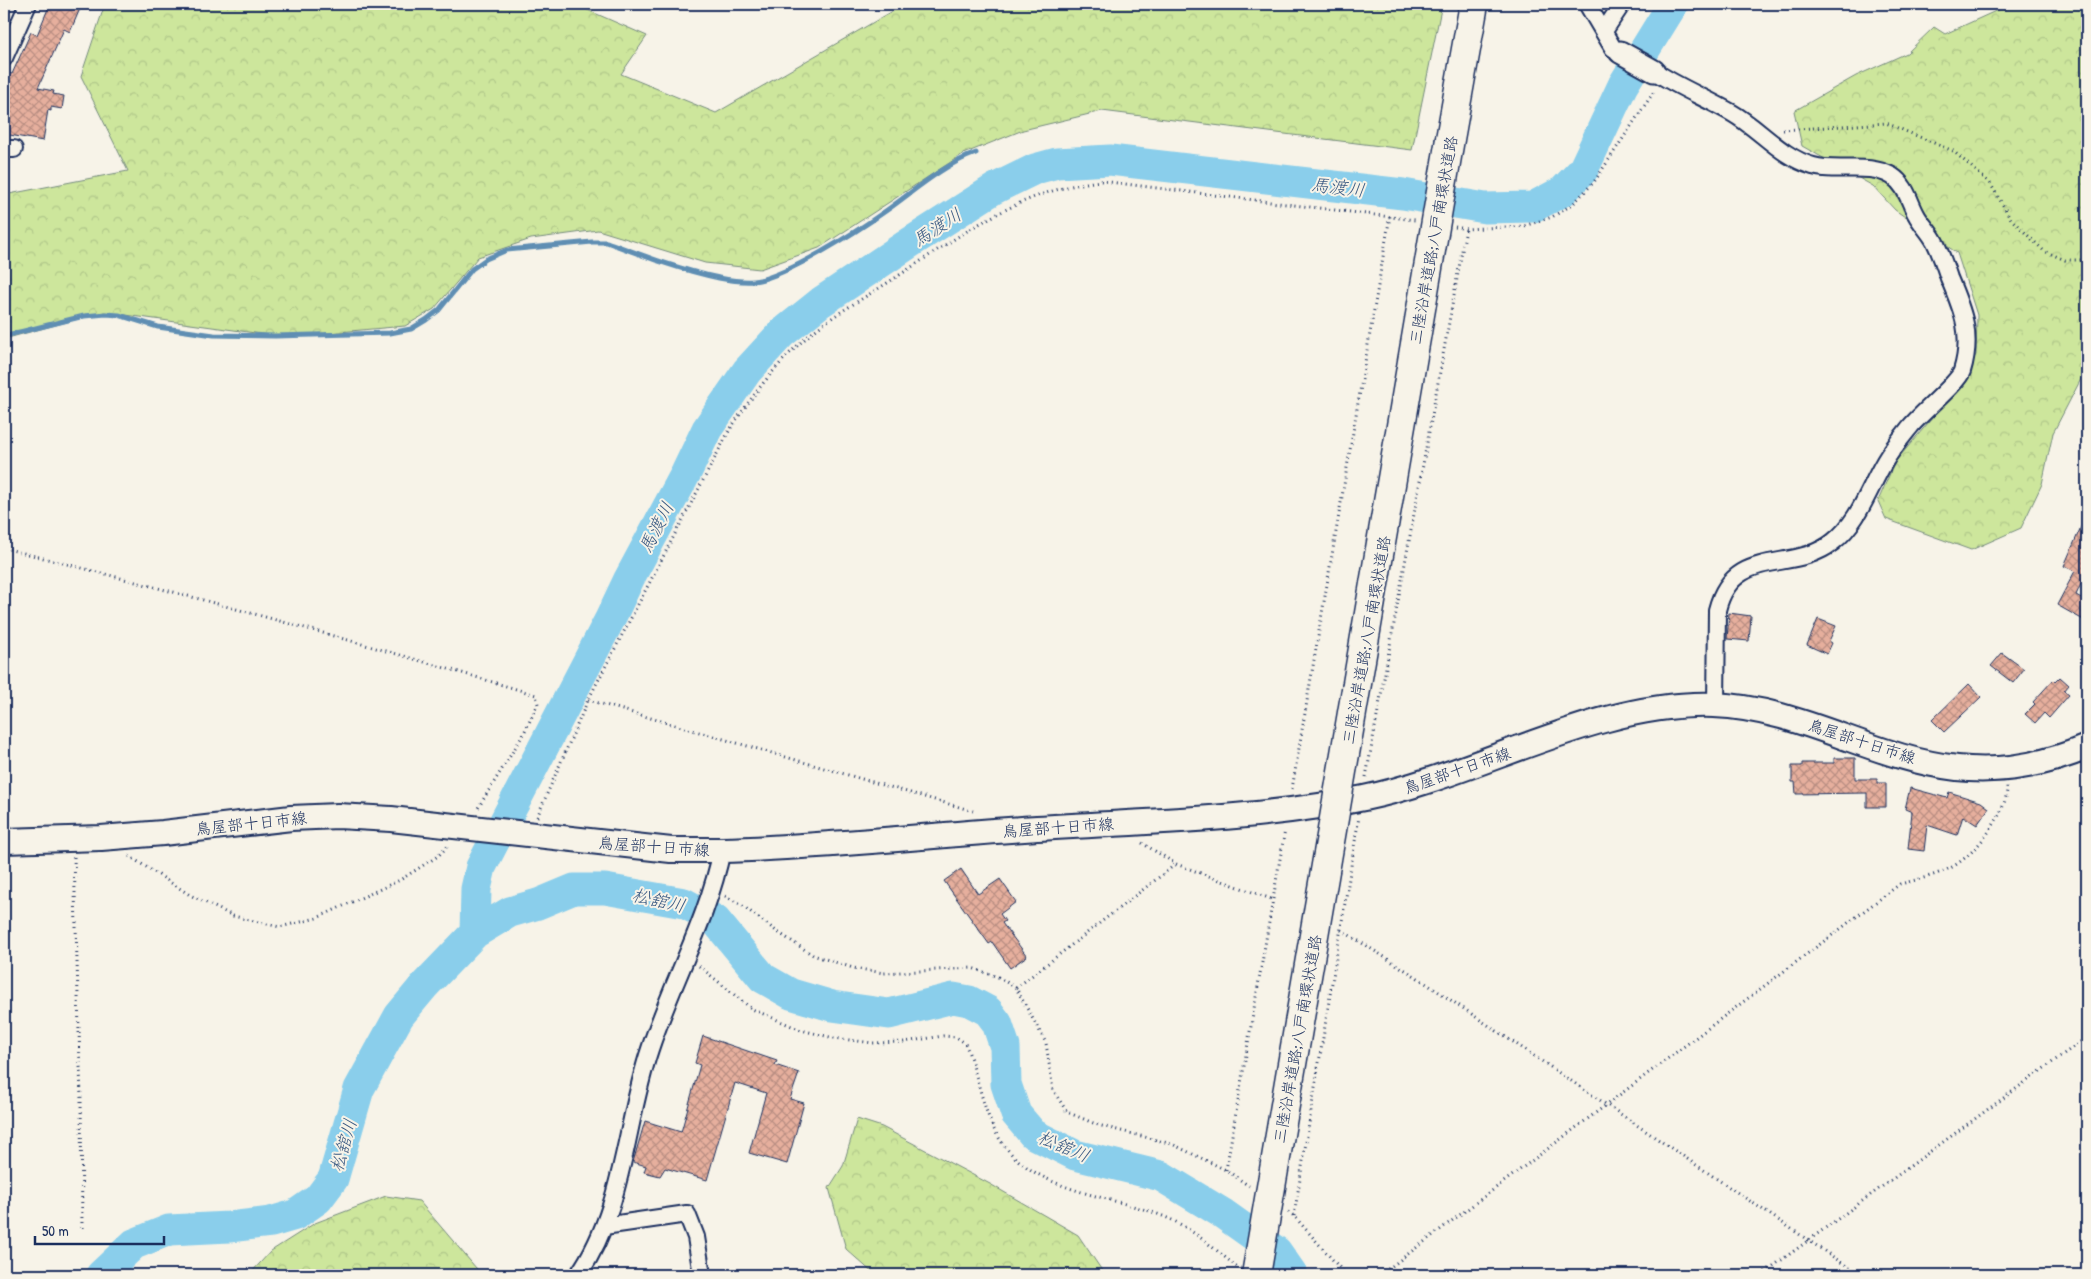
<svg xmlns="http://www.w3.org/2000/svg" width="2091" height="1279" viewBox="0 0 2091 1279" font-family="'Patrick Hand','Klee One',sans-serif">
<style>
.forest{fill:url(#forest-crowns);stroke:#748a7d}
.water{fill:url(#water-rules);stroke:#5e8eb3}
.lines{fill:none;stroke-linecap:round;stroke-linejoin:round}
.stream{stroke:#5e8eb3;stroke-width:5}
.river{stroke:#8aceeb;stroke-width:31}
.building{fill:url(#building-cross-hatch);stroke:#1b2f5e}
.minor-casing{stroke:#1b2f5e;stroke-width:20}
.tertiary-casing{stroke:#1b2f5e;stroke-width:25}
.secondary-casing{stroke:#1b2f5e;stroke-width:28}
.motorway-casing{stroke:#1b2f5e;stroke-width:31}
.path{stroke:#1b2f5e;stroke-width:3;stroke-dasharray:1 4;stroke-linecap:butt}
.minor{stroke:#f7f3e8;stroke-width:16}
.tertiary{stroke:#f7f3e8;stroke-width:21}
.secondary{stroke:#f7f3e8;stroke-width:24}
.motorway{stroke:#f7f3e8;stroke-width:28}
.motorway-bridge-casing{stroke:#1b2f5e;stroke-width:31;stroke-linecap:butt}
.motorway-bridge{stroke:#f7f3e8;stroke-width:28}
.labels{text-anchor:middle;dominant-baseline:central;stroke-width:4;stroke-linejoin:round;paint-order:stroke}
.street-label{font-size:16px;fill:#1b2f5e;stroke:#f7f3e8}
.water-label{font-size:18px;font-style:italic;fill:#375781;stroke:#f7f3e8}
</style>
<defs>
<pattern id="forest-crowns" width="20" height="18" patternUnits="userSpaceOnUse" patternTransform="scale(1.25)"><rect width="20" height="18" fill="#cde69c"/><path d="M2 6a3 3 0 1 1 6 0M12 15a3 3 0 1 1 6 0" fill="none" stroke="#afc689"/></pattern>
<pattern id="water-rules" width="6" height="5" patternUnits="userSpaceOnUse" patternTransform="scale(1.25)"><rect width="6" height="5" fill="#8aceeb"/><path d="M0 2.5h6" fill="none" stroke="#76b1cc"/></pattern>
<pattern id="building-cross-hatch" width="8" height="8" patternUnits="userSpaceOnUse" patternTransform="scale(1.25)"><rect width="8" height="8" fill="#e6af9d"/><path d="M0 0l8 8M0 8l8-8" fill="none" stroke="#ba8f83"/></pattern>
</defs>
<rect width="100%" height="100%" fill="#f7f3e8"/>
<filter id="ink" filterUnits="userSpaceOnUse"><feTurbulence type="fractalNoise" baseFrequency=".02" numOctaves="2"/><feDisplacementMap in="SourceGraphic" scale="10" xChannelSelector="R" yChannelSelector="G"/><feConvolveMatrix kernelMatrix="1 2 1 2 8 2 1 2 1" color-interpolation-filters="sRGB"/></filter>
<g filter="url(#ink)">
<!-- forest -->
<path class="forest" d="M 105,4 L 583,4 L 583,8 L 647,36 L 621,74 L 716,113 L 905,4 L 953,4 L 964,8 L 964,4 L 1442,4 L 1412,150 L 1102,111 L 1023,130 L 963,154 L 819,248 L 760,269 L 705,263 L 598,230 L 531,239 L 478,257 L 434,309 L 405,326 L 284,337 L 104,312 L 4,339 L 4,195 L 128,171 L 81,76 Z
M 2011,4 L 2087,4 L 2087,375 L 2081,379 L 2053,433 L 2042,484 L 2021,528 L 1971,550 L 1886,519 L 1878,501 L 1895,462 L 1945,403 L 1976,355 L 1977,315 L 1957,253 L 1895,210 L 1873,186 L 1802,146 L 1794,111 L 1856,76 L 1907,53 L 1934,27 L 1945,34 Z
M 857,1119 L 882,1127 L 990,1184 L 1078,1235 L 1105,1275 L 875,1275 L 846,1249 L 829,1188 L 843,1166 Z
M 386,1196 L 419,1201 L 482,1275 L 249,1275 L 271,1251 L 315,1223 Z"/>
<!-- water -->
<path class="water" d="M 189,1214 L 187,1236 L 161,1241 L 143,1252 L 120,1275 L 95,1275 C 124,1247 147,1222 189,1214 Z"/>
<g class="lines">
<!-- stream -->
<path class="stream" d="M 4,336 L 84,316 L 106,314 L 119,315 L 158,327 L 214,335 L 275,336 L 390,333 L 411,329 L 426,320 L 439,310 L 472,269 L 486,259 L 507,250 L 592,242 L 607,242 C 644,256 680,270 719,278 C 730,280 742,282 753,281 C 785,278 859,230 887,210 C 915,190 943,165 976,153"/>
<!-- river -->
<path class="river" d="M 475,933 L 476,889 L 481,867 L 610,619 L 629,579 L 686,473 L 707,429 L 747,371 L 781,334 L 821,302 L 911,242 L 994,189 L 1035,169 L 1057,163 L 1110,160 L 1403,194 L 1485,208 L 1533,207 L 1563,191 L 1583,170 L 1623,85 L 1673,4
M 101,1275 L 134,1244 L 169,1230 L 229,1227 L 271,1222 L 295,1215 L 318,1199 L 333,1179 L 359,1089 L 399,1016 L 424,986 L 475,933 L 510,912 L 538,904 L 574,889 L 605,889 L 684,903 L 715,920 L 763,978 L 791,994 L 832,1006 L 889,1014 L 953,998 L 969,1001 L 988,1011 L 997,1023 L 1005,1047 L 1006,1084 L 1016,1114 L 1033,1134 L 1075,1155 L 1161,1176 L 1222,1213 L 1277,1252 L 1293,1275"/>
</g>
<!-- building -->
<path class="building" d="M 50,4 L 82,4 L 70,32 L 64,29 L 38,88 L 54,91 L 53,94 L 64,96 L 62,109 L 51,107 L 51,111 L 48,110 L 43,141 L 4,134 L 4,72 L 12,74 L 31,32 L 37,35 Z
M 2087,513 L 2087,576 L 2085,575 L 2076,595 L 2087,601 L 2087,622 L 2057,605 L 2075,571 L 2064,566 Z
M 1729,613 L 1751,616 L 1749,641 L 1727,639 Z
M 1818,619 L 1836,626 L 1829,641 L 1832,643 L 1827,654 L 1807,645 Z
M 2002,653 L 2024,669 L 2013,683 L 1991,666 Z
M 2060,677 L 2069,685 L 2064,691 L 2069,695 L 2049,718 L 2044,713 L 2035,723 L 2025,714 L 2035,704 L 2033,702 L 2053,680 L 2055,682 Z
M 1969,684 L 1981,697 L 1944,732 L 1932,720 Z
M 1834,758 L 1855,758 L 1855,779 L 1877,779 L 1877,783 L 1886,783 L 1886,807 L 1867,807 L 1867,793 L 1796,794 L 1795,782 L 1792,782 L 1792,766 L 1802,766 L 1802,763 L 1834,763 Z
M 1910,788 L 1947,798 L 1949,792 L 1981,802 L 1989,808 L 1977,825 L 1963,816 L 1957,835 L 1927,825 L 1924,851 L 1908,849 L 1912,812 L 1905,809 Z
M 961,869 L 978,894 L 1000,879 L 1016,902 L 1000,914 L 1005,921 L 1002,923 L 1027,956 L 1010,968 L 992,942 L 989,944 L 944,881 Z
M 703,1036 L 777,1061 L 775,1065 L 799,1073 L 790,1099 L 804,1103 L 787,1164 L 749,1153 L 766,1093 L 735,1083 L 707,1180 L 665,1168 L 660,1176 L 644,1172 L 646,1166 L 633,1162 L 645,1121 L 681,1132 L 700,1065 L 695,1063 Z"/>
<g class="lines">
<!-- minor casing -->
<g class="minor-casing">
<path id="minor" d="M 1587,4 L 1613,48 L 1620,52
M 1604,31 L 1622,4
M 4,58 L 28,4
M 1654,71 C 1678,87 1706,98 1732,113 C 1760,129 1781,157 1813,166 C 1838,173 1868,162 1892,176 C 1906,185 1909,201 1916,214 C 1921,224 1930,232 1935,242 C 1941,254 1945,266 1949,278 C 1963,311 1973,335 1962,371 C 1958,383 1920,414 1910,427 C 1902,437 1892,449 1885,461 C 1869,488 1859,522 1833,542 C 1793,574 1733,545 1717,610 L 1716,705
M 4,149 L 14,149
M 604,1226 L 687,1214 L 696,1237 L 702,1275
M 578,1275 C 624,1210 625,1123 650,1049 C 672,982 708,919 722,850"/>
</g>
<!-- tertiary casing -->
<g class="tertiary-casing">
<path id="tertiary" d="M 1620,52 L 1654,71"/>
</g>
<!-- secondary casing -->
<g class="secondary-casing">
<path id="secondary" d="M 4,841 L 101,838 L 163,833 L 291,818 L 338,816 L 391,819 L 671,850 L 722,850 C 827,847 932,835 1037,828 C 1146,821 1257,820 1364,798 C 1481,774 1595,701 1714,705 C 1800,708 1874,759 1957,768 C 2001,773 2047,764 2087,747"/>
</g>
<!-- motorway casing -->
<g class="motorway-casing">
<path id="motorway" d="M 1450,139 L 1474,4"/>
</g>
<!-- path -->
<path class="path" d="M 1783,130 L 1886,123 L 1953,151 L 1990,183 L 2011,219 L 2044,251 L 2065,260 L 2087,260
M 1455,227 L 1466,229 L 1524,226 L 1552,217 L 1573,204 L 1594,182 L 1655,90
M 4,548 C 182,593 360,642 536,695 L 538,704 L 523,735 L 478,808
M 588,700 L 973,811
M 1366,777 L 1466,229
M 1292,789 L 1390,216
M 537,817 L 588,700 L 729,431 C 753,394 782,356 818,328 C 843,309 871,294 898,276 C 964,233 1020,190 1101,181 L 1415,220
M 1142,843 L 1176,864 L 1274,900
M 129,856 L 190,895 L 233,916 L 280,927 L 317,918 L 400,880 L 438,856 L 448,846
M 74,857 L 81,1099 L 82,1228
M 725,896 L 740,904 L 776,931 L 813,955 L 853,968 L 884,973 L 972,968 L 998,977 L 1016,988 L 1046,1043 L 1053,1090 L 1067,1112 L 1098,1125 L 1172,1144 L 1226,1170 L 1249,1186
M 1341,930 L 1415,976 L 1860,1275
M 699,966 L 752,1009 L 801,1030 L 834,1038 L 873,1043 L 904,1042 L 943,1036 L 956,1037 L 965,1043 C 977,1072 982,1107 996,1133 C 1031,1196 1114,1193 1172,1220 C 1195,1231 1217,1251 1237,1267
M 1016,988 L 1176,864
M 1226,1170 L 1285,830
M 1288,1212 L 1294,1216 L 1346,1275
M 1294,1216 L 1359,817
M 1380,1275 L 1900,884 C 1916,880 1934,876 1948,869 C 1973,858 2008,814 2007,786
M 1761,1275 L 2087,1037"/>
<!-- minor -->
<use href="#minor" class="minor"/>
<!-- tertiary -->
<use href="#tertiary" class="tertiary"/>
<!-- secondary -->
<use href="#secondary" class="secondary"/>
<!-- motorway -->
<use href="#motorway" class="motorway"/>
<!-- motorway-bridge casing -->
<g class="motorway-bridge-casing">
<path id="motorway-bridge" d="M 1256,1275 L 1450,139"/>
</g>
<!-- motorway-bridge -->
<use href="#motorway-bridge" class="motorway-bridge"/>
</g>
</g>
<g class="labels">
<!-- street labels -->
<g class="street-label">
<text transform="translate(1433 240) rotate(-80)">三陸沿岸道路;八戸南環状道路</text>
<text transform="translate(1366 640) rotate(-80)">三陸沿岸道路;八戸南環状道路</text>
<text transform="translate(1862 741) rotate(18)">鳥屋部十日市線</text>
<text transform="translate(1457 770) rotate(-19)">鳥屋部十日市線</text>
<text transform="translate(251 823) rotate(-6)">鳥屋部十日市線</text>
<text transform="translate(1058 827) rotate(-4)">鳥屋部十日市線</text>
<text transform="translate(654 846) rotate(4)">鳥屋部十日市線</text>
<text transform="translate(1297 1039) rotate(-80)">三陸沿岸道路;八戸南環状道路</text>
</g>
<!-- water labels -->
<g class="water-label">
<text transform="translate(1338 187) rotate(7)">馬渡川</text>
<text transform="translate(937 227) rotate(-33)">馬渡川</text>
<text transform="translate(656 527) rotate(-63)">馬渡川</text>
<text transform="translate(659 900) rotate(13)">松舘川</text>
<text transform="translate(343 1145) rotate(-74)">松舘川</text>
<text transform="translate(1064 1146) rotate(23)">松舘川</text>
</g>
</g>
<!-- margin -->
<rect width="2091" height="1279" fill="none" stroke="#f7f3e8" stroke-width="20"/>
<rect x="10" y="10" width="2071" height="1259" fill="none" stroke="#1b2f5e" stroke-width="2" filter="url(#ink)"/>
<!-- scale -->
<path d="M35 1236v8h129v-8" fill="none" stroke="#1b2f5e" stroke-width="2.5"/>
<text x="42" y="1236" font-size="15" fill="#1b2f5e" stroke="#f7f3e8" stroke-width="4" paint-order="stroke">50 m</text>
</svg>
